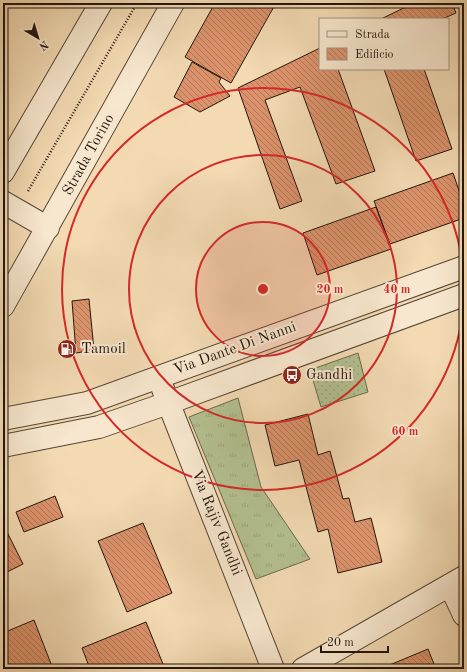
<svg xmlns="http://www.w3.org/2000/svg" width="467" height="672" viewBox="0 0 467 672" font-family="'Old Standard TT',serif">
<style>
.grass{fill:url(#grass-tufts);stroke:#6b6a4f}
.park{fill:url(#park-dots);stroke:#6b6a4f}
.building{fill:url(#building-back-hatch);stroke:#22140d}
.lines{fill:none;stroke-linecap:round;stroke-linejoin:round}
.minor-casing{stroke:#564636;stroke-width:24}
.path{stroke:#22140d;stroke-width:2.5;stroke-dasharray:1 2;stroke-linecap:butt}
.minor{stroke:#f7e7ce;stroke-width:22}
.ring{fill:none;stroke:#d62828;stroke-width:2}
.labels{text-anchor:middle;dominant-baseline:central;stroke-width:4;stroke-linejoin:round;paint-order:stroke}
.street-label{font-size:15px;fill:#22140d;stroke:#f7e7ce}
.poi-label{font-size:15px;fill:#22140d;stroke:#f7e7ce;text-anchor:start}
.centre{fill:#d62828;stroke:#f7e7ce;stroke-width:2}
.ring-label{font-size:12px;text-anchor:middle;font-weight:bold;fill:#d62828;stroke:#f7e7ce;stroke-width:4;stroke-linejoin:round;paint-order:stroke}
</style>
<defs>
<pattern id="grass-tufts" width="24" height="20" patternUnits="userSpaceOnUse"><rect width="24" height="20" fill="#b4c191"/><path d="M3 7l-1-3M5 7V3M7 7l1-3M15 17l-1-3M17 17v-4M19 17l1-3" fill="none" stroke="#9aa57c"/></pattern>
<pattern id="park-dots" width="8" height="8" patternUnits="userSpaceOnUse"><rect width="8" height="8" fill="#b4c191"/><path d="M2 2h.1M6 6h.1" fill="none" stroke="#9aa57c" stroke-width="1.8" stroke-linecap="round"/></pattern>
<pattern id="building-back-hatch" width="6" height="6" patternUnits="userSpaceOnUse"><rect width="6" height="6" fill="#dc936c"/><path d="M-1 5l2 2M0 0l6 6M5-1l2 2" fill="none" stroke="#b27757"/></pattern>
</defs>
<rect width="100%" height="100%" fill="#f3dab3"/>
<filter id="stains"><feTurbulence type="fractalNoise" baseFrequency=".005" numOctaves="4"/><feColorMatrix values="0 0 0 0 .2 0 0 0 0 .09 0 0 0 0 .02 0 0 0 .5 -.17"/></filter>
<radialGradient id="worn" r=".72"><stop offset=".6" stop-color="#630" stop-opacity="0"/><stop offset="1" stop-color="#630" stop-opacity=".3"/></radialGradient>
<!-- grass -->
<path class="grass" d="M 238,398 L 261,487 L 310,559 L 256,579 L 189,417 Z"/>
<!-- park -->
<path class="park" d="M 358,353 L 368,392 L 321,407 L 310,370 Z"/>
<!-- building -->
<path class="building" d="M 215,3 L 276,3 L 231,83 L 185,57 Z
M 414,3 L 452,3 L 456,13 L 442,19 L 381,19 Z
M 320,48 L 320,69 L 338,69 L 375,171 L 336,184 L 300,87 L 265,100 L 302,201 L 280,209 L 238,88 Z
M 192,62 L 221,78 L 219,82 L 230,96 L 200,112 L 174,97 Z
M 384,69 L 424,69 L 452,149 L 416,161 Z
M 453,173 L 464,205 L 464,218 L 390,244 L 374,201 Z
M 376,207 L 391,249 L 317,275 L 303,233 Z
M 89,299 L 94,350 L 76,353 L 72,301 Z
M 308,414 L 318,455 L 330,451 L 343,499 L 349,498 L 355,522 L 371,518 L 382,562 L 338,573 L 328,529 L 318,532 L 299,460 L 275,466 L 265,425 Z
M 55,496 L 63,517 L 24,532 L 16,512 Z
M 143,523 L 172,593 L 127,612 L 98,541 Z
M 3,524 L 23,564 L 3,574 Z
M 34,620 L 53,669 L 5,669 L 3,663 L 3,633 Z
M 146,622 L 165,669 L 90,669 L 82,648 Z
M 428,649 L 436,669 L 380,669 Z"/>
<g class="lines">
<!-- minor casing -->
<g class="minor-casing">
<path id="minor" d="M 3,172 L 101,3
M 3,202 L 48,228
M 3,306 L 173,3
M 163,389 L 273,669
M 3,419 L 87,403 L 464,267
M 3,446 L 99,427 L 168,403 L 464,295
M 450,585 L 464,615
M 303,669 L 464,577"/>
</g>
<!-- path -->
<path class="path" d="M 28,191 L 137,3
M 3,233 L 6,228"/>
<!-- minor -->
<use href="#minor" class="minor"/>
</g>
<!-- distance rings -->
<circle cx="263" cy="289" r="67" fill="#d62828" fill-opacity=".12"/>
<g class="ring">
<circle cx="263" cy="289" r="67"/>
<circle cx="263" cy="289" r="134"/>
<path d="M464 291A201 201 0 1 1 464 287"/>
</g>
<!-- icons -->
<defs>
<g id="fuel-disc" transform="scale(1)"><circle r="9.5" fill="#8f2418" stroke="#f7e7ce"/><path d="M-5.5-6h7V0h2V4h1.3V-2.5L3-4.5l.8-.8L6-3V5H2.5V1h-1V6h-7ZM-4.2-4.7v3.2H.2V-4.7Z" fill="#fff"/></g>
<g id="bus-disc" transform="scale(1)"><circle r="9.5" fill="#8f2418" stroke="#f7e7ce"/><path d="M-5-6H5V4H4V6H2V4H-2V6H-4V4H-5ZM-3.5-4V0h7V-4ZM-3.5 1.2v1.5H-2V1.2ZM2 1.2v1.5H3.5V1.2Z" fill="#fff"/></g>
</defs>
<g fill-rule="evenodd">
<use href="#fuel-disc" x="67" y="349"/>
<use href="#bus-disc" x="292" y="375"/>
</g>
<g class="labels">
<!-- street labels -->
<g class="street-label">
<text transform="translate(89 155) rotate(-61)">Strada Torino</text>
<text transform="translate(235 349) rotate(-20)">Via Dante Di Nanni</text>
<text transform="translate(216 523) rotate(68)">Via Rajiv Gandhi</text>
</g>
<!-- poi labels -->
<g class="poi-label">
<text x="81" y="349">Tamoil</text>
<text x="306" y="375">Gandhi</text>
</g>
</g>
<circle cx="263" cy="289" r="6" class="centre"/>
<g class="ring-label">
<text x="330" y="293">20 m</text>
<text x="397" y="293">40 m</text>
<text x="405" y="435">60 m</text>
</g>
<!-- margin -->
<rect width="467" height="672" fill="none" stroke="#f3dab3" stroke-width="16"/>
<rect x="4" y="4" width="459" height="664" fill="none" stroke="#22140d" stroke-width="2"/>
<rect x="8" y="8" width="451" height="656" fill="none" stroke="#22140d"/>
<!-- legend -->
<rect x="319" y="18" width="130" height="52" fill="#f7e7ce" stroke="#a29381"/>
<rect x="327" y="31" width="20" height="6" fill="#f7e7ce" stroke="#a29381"/>
<text x="355" y="38" font-size="12" fill="#22140d">Strada</text>
<rect x="327" y="48" width="20" height="12" fill="url(#building-back-hatch)" stroke="#a29381"/>
<text x="355" y="58" font-size="12" fill="#22140d">Edificio</text>
<!-- north arrow -->
<g transform="translate(38 38) rotate(142)" stroke="#f7e7ce" stroke-width="3" paint-order="stroke">
<path d="M0-3L7 15L0 10L-7 15Z" fill="#22140d"/>
<text y="-6" font-size="11" font-weight="bold" text-anchor="middle" fill="#22140d">N</text>
</g>
<!-- scale -->
<path d="M321 646v6h67v-6" fill="none" stroke="#22140d" stroke-width="2"/>
<text x="327" y="646" font-size="12" fill="#22140d" stroke="#f7e7ce" stroke-width="3" paint-order="stroke">20 m</text>
<rect width="100%" height="100%" filter="url(#stains)"/>
<rect width="100%" height="100%" fill="url(#worn)"/>
</svg>
